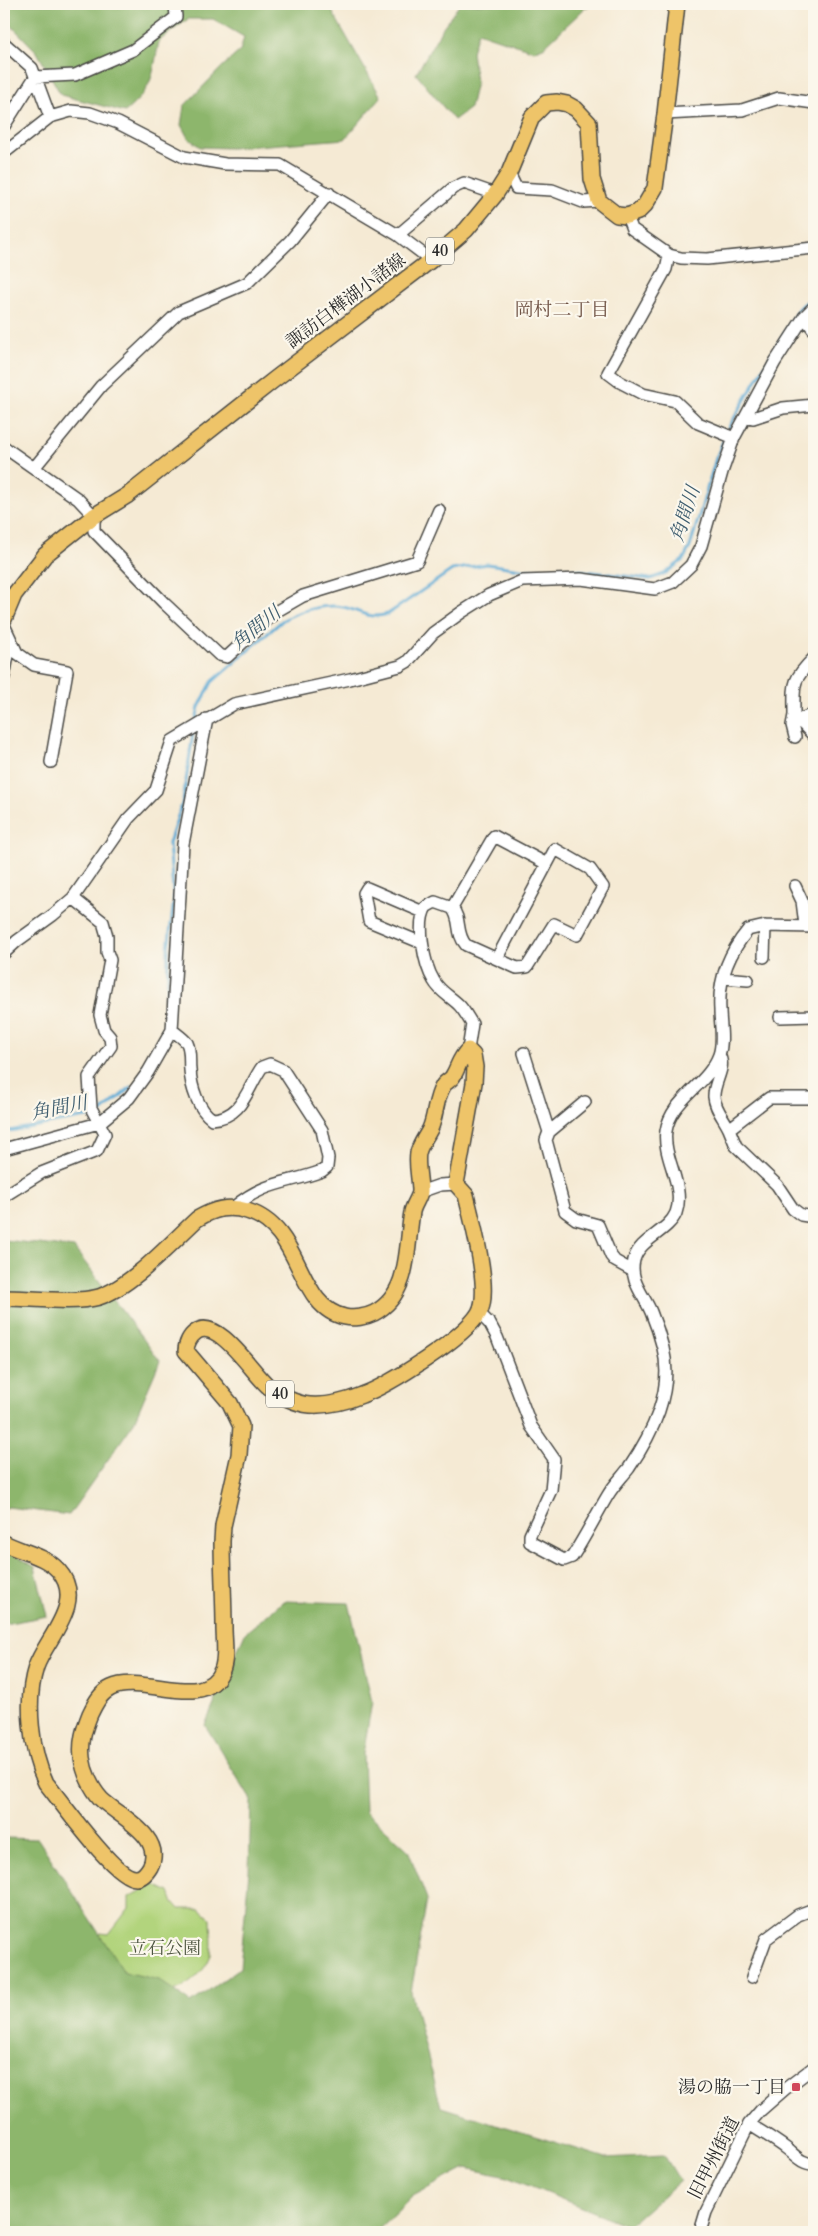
<svg xmlns="http://www.w3.org/2000/svg" width="818" height="2236" viewBox="0 0 818 2236" font-family="Cardo,'Noto Serif JP',serif">
<style>
.green{fill:#b2d47d;stroke:#6e8054}
.forest{fill:#8db66c;stroke:#5c704c}
.lines{fill:none;stroke-linecap:round;stroke-linejoin:round}
.stream{stroke:#5aa9d4;stroke-width:3}
.minor-casing{stroke:#494844;stroke-width:14}
.major-casing{stroke:#494844;stroke-width:18}
.minor{stroke:#fff;stroke-width:11}
.major{stroke:#eec469;stroke-width:15}
.poi-dot{fill:#d1495b;stroke:#fbf7ec;stroke-width:2}
.labels{text-anchor:middle;dominant-baseline:central;stroke-width:4.5;stroke-linejoin:round;paint-order:stroke}
.shield{fill:#fbf7ec;stroke:#696865;stroke-width:1}
.shield-label{font-size:16px;font-weight:bold;fill:#2b2b2b}
.street-label{font-size:18px;fill:#2b2b2b;stroke:#fbf7ec}
.park-label{font-size:18px;fill:#4d5540;stroke:#fbf7ec}
.poi-label{font-size:18px;fill:#2b2b2b;stroke:#fbf7ec;text-anchor:end}
.neighbourhood-label{font-size:19px;fill:#705446;stroke:#fbf7ec}
.water-label{font-size:19px;font-style:italic;fill:#3e5d6f;stroke:#fbf7ec}
</style>
<rect width="100%" height="100%" fill="#fbf7ec"/>
<filter id="ink" filterUnits="userSpaceOnUse"><feTurbulence type="fractalNoise" baseFrequency=".02" numOctaves="2"/><feDisplacementMap in="SourceGraphic" scale="10" xChannelSelector="R" yChannelSelector="G"/><feConvolveMatrix kernelMatrix="1 2 1 2 8 2 1 2 1" color-interpolation-filters="sRGB"/></filter>
<filter id="wash" filterUnits="userSpaceOnUse"><feTurbulence type="fractalNoise" baseFrequency=".0096" numOctaves="4" result="noise"/><feDisplacementMap in="SourceGraphic" scale="20" xChannelSelector="R" yChannelSelector="G"/><feGaussianBlur stdDeviation="1.12" result="paint"/><feColorMatrix in="noise" values="0 0 0 0 0 0 0 0 0 0 0 0 0 0 0 0 0 1.4 0 .05"/><feComposite in="paint" operator="in"/></filter>
<g filter="url(#wash)">
<rect width="100%" height="100%" fill="#f5ead4"/>
<!-- green -->
<path class="green" d="M 149,1882 L 169,1892 L 172,1901 L 179,1909 L 200,1909 L 211,1919 C 211,1931 213,1943 211,1954 C 206,1974 176,1999 154,1991 C 143,1987 107,1958 99,1949 L 100,1933 L 109,1934 L 129,1908 L 129,1897 L 141,1891 Z"/>
<!-- forest -->
<path class="forest" d="M 4,4 L 325,4 L 329,6 L 381,97 L 345,139 L 231,148 L 200,147 L 188,138 L 181,125 L 184,106 L 223,66 L 240,51 L 244,37 L 213,19 L 188,19 L 159,41 C 152,77 154,87 125,112 L 61,95 L 37,52 L 4,18 Z
M 460,4 L 606,4 L 586,7 L 545,46 L 534,51 L 478,32 L 472,52 L 476,82 L 470,108 L 454,120 L 416,74 L 443,27 Z
M 4,1240 L 74,1248 L 160,1361 L 133,1424 L 69,1515 L 8,1507 L 4,1510 Z
M 4,1548 L 35,1567 L 47,1616 L 4,1624 Z
M 284,1601 L 349,1603 L 372,1702 L 363,1754 L 365,1811 L 408,1850 L 427,1899 L 411,1992 L 441,2107 L 606,2158 L 664,2155 L 680,2181 L 628,2226 L 507,2177 L 466,2168 L 413,2196 L 376,2232 L 4,2232 L 4,1838 L 38,1839 L 124,1972 L 159,1980 L 191,2003 L 240,1968 L 249,1871 L 251,1800 L 205,1725 L 245,1633 Z"/>
<g class="lines">
<!-- stream -->
<path class="stream" d="M 195,724 L 199,707 L 212,682 L 283,620 C 299,611 324,603 343,607 C 362,611 367,620 388,614 L 452,570 L 469,567 L 487,564 L 527,570 L 577,570 L 650,579 L 664,574 L 683,560 L 690,547 L 716,458 L 730,425 L 799,308 L 814,296
M 155,1050 L 167,1022 L 168,948 L 174,901 L 169,843 L 183,801 L 193,733
M 98,1115 L 131,1087
M 4,1132 L 92,1116"/>
</g>
</g>
<g filter="url(#ink)">
<g class="lines">
<!-- minor casing -->
<g class="minor-casing">
<path id="minor" d="M 4,43 L 32,68 L 50,117
M 665,114 L 742,110 L 779,98 L 814,103
M 4,126 L 35,77 L 75,75 L 133,50 L 176,17 L 175,4
M 4,153 L 50,117 L 71,111 L 90,113 L 118,123 L 184,157 L 225,164 L 280,165 L 398,235 L 431,260
M 509,173 L 516,188 L 552,190 L 583,202 L 599,201
M 627,216 L 632,229 L 669,255 L 681,258 L 707,259 L 814,248
M 398,235 L 453,188 L 464,183 L 487,191
M 669,255 L 666,269 L 608,373 L 620,382 L 643,394 L 675,401 L 698,423 L 734,438
M 804,317 L 814,330
M 746,416 L 753,418 L 783,408 L 814,405
M 4,447 L 78,499 L 94,516 L 94,531 L 164,603 L 219,655 L 227,657 L 277,611 L 303,596 L 417,561 L 439,510
M 34,468 L 101,386 L 179,312 L 247,283 L 290,241 L 329,193
M 4,625 L 17,653 L 34,665 L 67,671 L 51,762
M 814,658 C 791,681 794,684 794,715 L 814,736
M 4,677 L 9,650 L 13,645
M 794,715 L 792,725 L 795,737
M 798,720 L 814,714
M 795,886 L 802,901 L 805,925
M 452,908 L 494,836 L 547,864
M 422,943 L 369,921 L 364,893 L 367,888 L 423,912
M 4,953 L 17,941 L 53,915 L 73,898 L 128,819 L 156,790 L 172,741 L 234,704 L 350,679 L 400,666 L 407,662 L 433,633 L 462,612 L 489,595 L 522,581 L 581,579 L 655,589 L 673,582 L 691,565 L 701,546 L 722,472 L 734,438 L 775,362 L 804,317 L 814,307
M 764,957 L 765,926
M 723,978 L 748,980
M 780,1017 L 814,1016
M 172,1030 C 177,1034 183,1038 187,1043 C 191,1051 189,1062 190,1070 C 191,1087 198,1109 212,1119 C 243,1118 247,1088 262,1067 L 270,1064 L 283,1070 L 322,1130 L 328,1158 L 327,1167 L 322,1171 C 287,1184 265,1181 234,1207
M 468,1050 L 472,1024 C 468,1018 464,1010 459,1005 C 450,996 440,992 434,981 C 424,965 416,923 426,907 L 435,902 L 452,908 C 462,919 455,933 466,945 L 517,968 L 527,967 L 554,924 L 577,935 L 603,887 L 590,869 L 555,849 L 497,958
M 524,1053 L 549,1132 L 546,1140 L 565,1211 L 576,1219 L 598,1225 L 611,1256 L 615,1261 L 633,1271
M 719,1055 C 727,1068 713,1082 714,1097 C 715,1109 724,1118 729,1129 L 769,1098 L 814,1098
M 729,1129 L 736,1146 L 777,1185 L 793,1209 L 801,1215 L 814,1217
M 549,1132 L 585,1102
M 4,1149 L 99,1123 L 129,1098 L 148,1072 L 172,1030 L 183,844 L 207,719
M 420,1192 L 440,1185 L 456,1184
M 4,1196 L 41,1173 L 97,1151 L 105,1134 L 91,1108 L 89,1077 L 111,1046 L 110,1037 L 104,1030 L 100,1015 L 110,960 L 107,952 L 107,936 L 103,922 L 73,898
M 479,1313 L 490,1324 L 497,1337 L 531,1426 L 554,1459 L 551,1490 L 530,1535 L 530,1542 L 564,1560 L 572,1557 C 585,1537 596,1515 608,1495 C 614,1485 622,1477 629,1468 C 652,1434 674,1391 663,1348 C 660,1336 656,1324 651,1312 C 644,1295 629,1281 634,1260 C 639,1239 668,1232 676,1213 C 686,1186 662,1158 666,1131 C 671,1099 708,1085 719,1055 C 724,1041 720,1024 720,1010 C 718,980 729,953 748,930 L 765,926 L 814,927
M 752,1977 L 766,1939 L 798,1915 L 814,1909
M 749,2124 C 762,2132 775,2140 787,2149 C 796,2156 802,2164 814,2164
M 700,2232 L 706,2212 L 749,2124 L 761,2110 L 785,2089 L 814,2067"/>
</g>
<!-- major casing -->
<g class="major-casing">
<path id="major" d="M 4,619 L 14,595 L 45,555 L 94,516 L 128,495 L 275,379 L 431,260 L 466,230 L 495,195 L 509,173 L 532,117 L 546,103 L 557,102 L 567,104 L 576,109 L 589,123 L 592,179 L 599,201 L 617,215 L 627,216 L 638,212 L 645,205 L 655,188 L 665,114 L 677,4
M 4,1298 C 31,1298 74,1304 99,1297 C 132,1286 171,1243 197,1219 C 214,1209 228,1205 247,1211 C 304,1228 295,1307 345,1317 C 354,1319 366,1317 374,1313 C 411,1294 406,1246 412,1212 C 413,1205 420,1197 420,1191 C 420,1179 416,1165 418,1153 C 420,1144 426,1137 430,1129 C 436,1116 435,1099 443,1086 C 445,1082 451,1080 453,1076 C 459,1066 459,1059 468,1050 L 473,1055 L 475,1067 L 474,1083 L 456,1184 L 466,1195 C 472,1221 492,1291 479,1313 C 464,1338 389,1385 362,1395 C 345,1402 328,1406 310,1405 C 296,1404 280,1396 269,1387 C 253,1374 218,1316 196,1332 C 190,1336 186,1344 186,1351 L 230,1403 L 241,1426 L 239,1455 L 223,1526 L 222,1541 C 222,1570 224,1599 224,1628 C 224,1641 227,1657 222,1670 C 205,1712 144,1673 111,1688 C 100,1693 95,1704 90,1714 C 84,1729 80,1742 82,1758 C 84,1772 91,1788 101,1799 C 117,1815 166,1837 150,1867 C 147,1872 142,1878 136,1878 C 115,1879 61,1801 46,1783 C 31,1752 25,1701 36,1667 C 46,1638 87,1602 58,1570 C 44,1555 21,1552 4,1543"/>
</g>
<!-- minor -->
<use href="#minor" class="minor"/>
<!-- major -->
<use href="#major" class="major"/>
</g>
</g>
<!-- markers -->
<rect class="poi-dot" x="791" y="2082" width="10" height="10" rx="2.5"/>
<g class="labels">
<!-- shield labels -->
<g class="shield">
<rect x="426" y="237.5" width="28" height="27" rx="4"/>
<rect x="266" y="1380.5" width="28" height="27" rx="4"/>
</g>
<g class="shield-label">
<text x="440" y="251">40</text>
<text x="280" y="1394">40</text>
</g>
<!-- street labels -->
<g class="street-label">
<text transform="translate(346 301) rotate(-37)">諏訪白樺湖小諸線</text>
<text transform="translate(714 2158) rotate(-63)">旧甲州街道</text>
</g>
<!-- park labels -->
<g class="park-label">
<text x="165" y="1948">立石公園</text>
</g>
<!-- poi labels -->
<g class="poi-label">
<text x="786" y="2087">湯の脇一丁目</text>
</g>
<!-- neighbourhood labels -->
<g class="neighbourhood-label">
<text x="562" y="310">岡村二丁目</text>
</g>
<!-- water labels -->
<g class="water-label">
<text transform="translate(685 514) rotate(-72)">角間川</text>
<text transform="translate(256 628) rotate(-39)">角間川</text>
<text transform="translate(59 1108) rotate(-11)">角間川</text>
</g>
</g>
<!-- margin -->
<rect width="818" height="2236" fill="none" stroke="#fbf7ec" stroke-width="20"/>
</svg>
